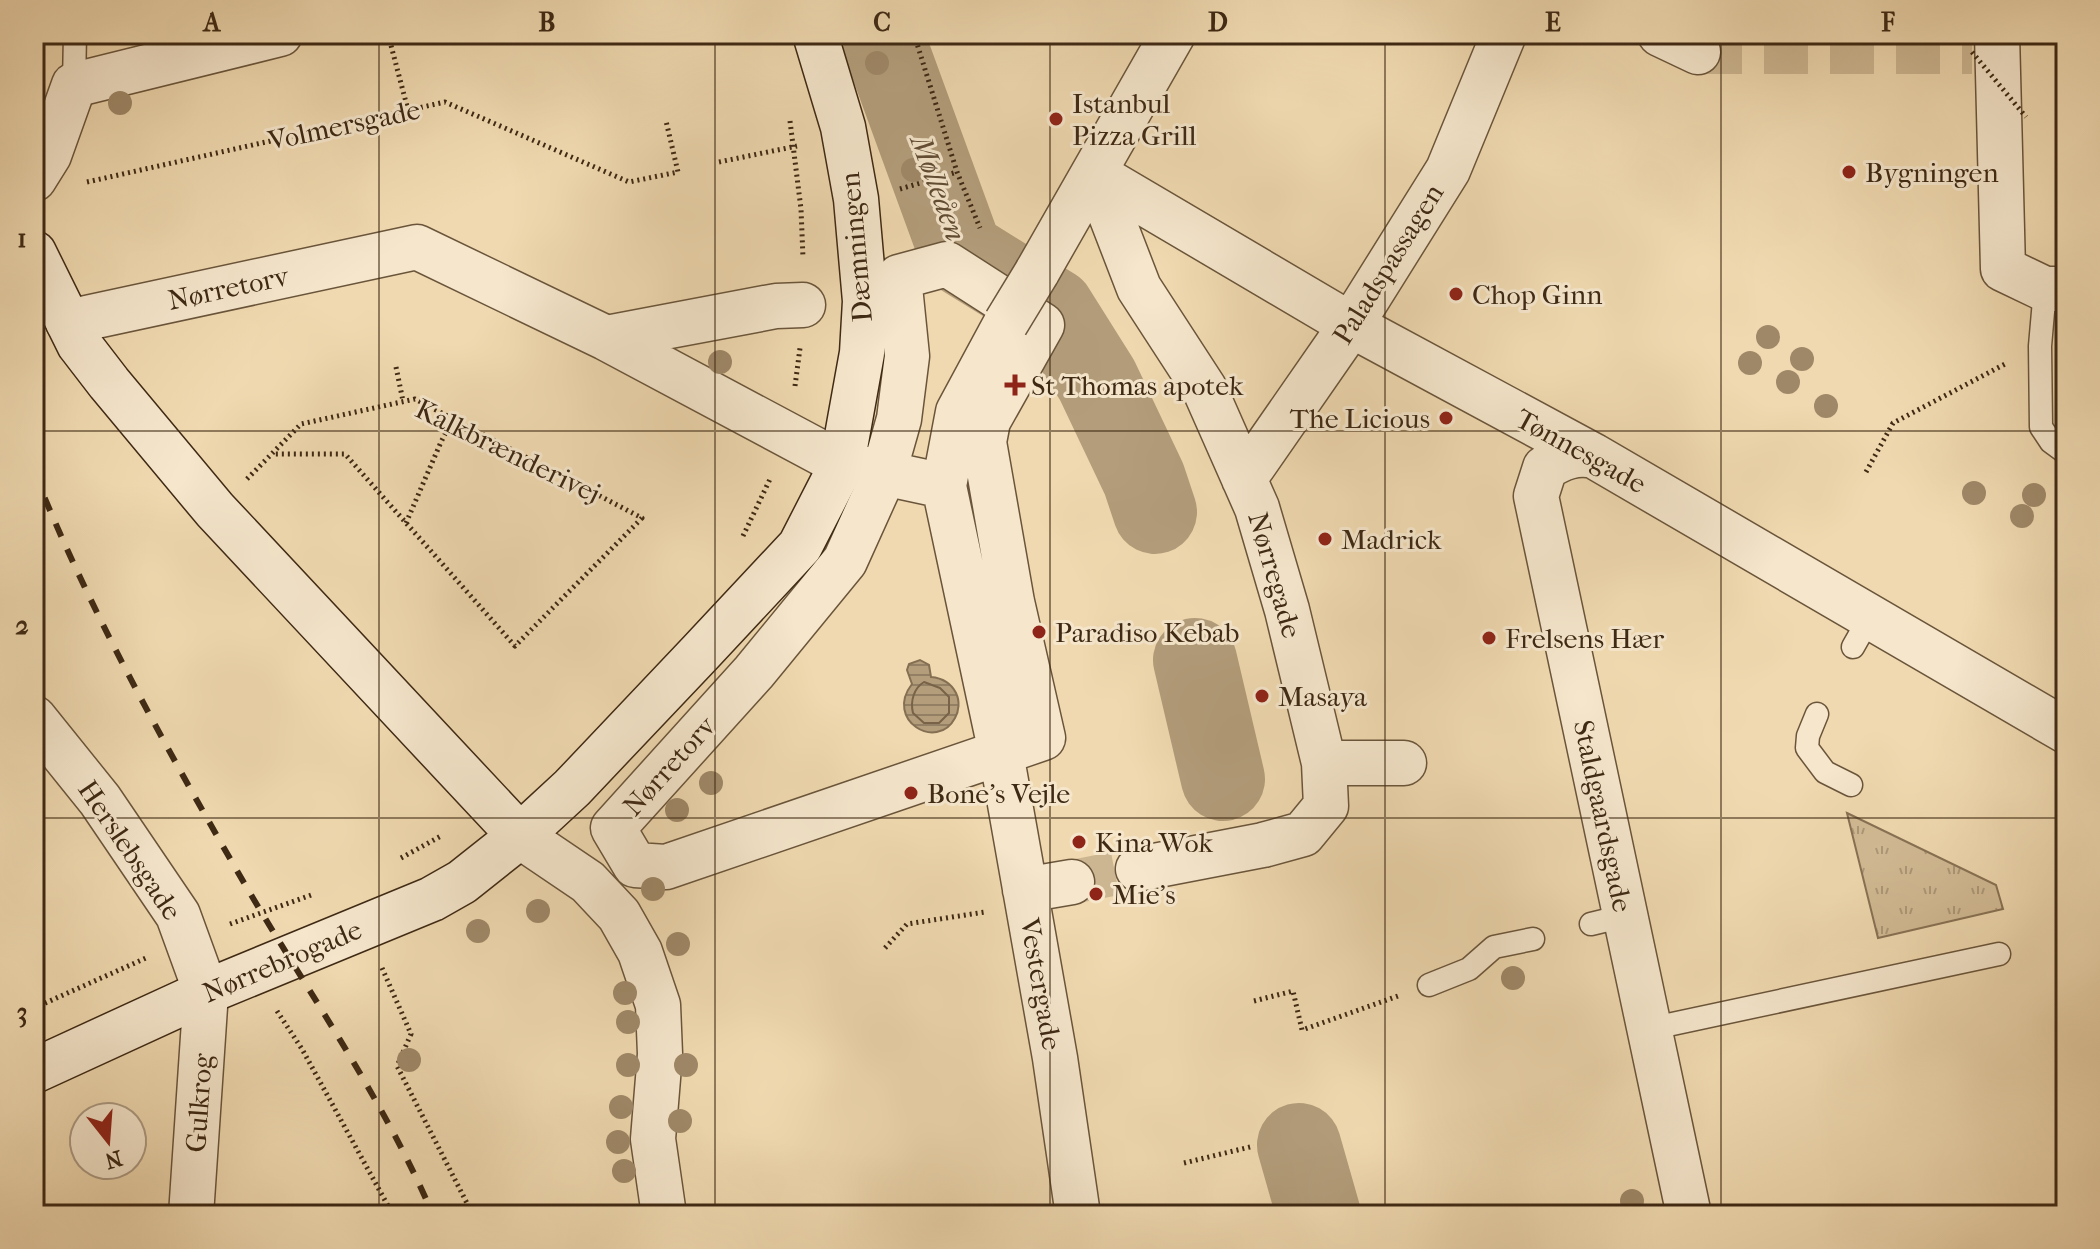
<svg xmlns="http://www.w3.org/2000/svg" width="2100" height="1249" viewBox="0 0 2100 1249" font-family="'IM FELL French Canon',serif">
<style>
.grass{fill:url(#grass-tufts);stroke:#887254;stroke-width:2}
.water{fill:url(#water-rules);stroke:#846f52;stroke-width:2}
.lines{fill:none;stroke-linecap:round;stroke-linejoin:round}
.shore{stroke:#786348;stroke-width:2}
.river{stroke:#b39d7b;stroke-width:84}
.street-tunnel{stroke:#ccb691;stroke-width:44;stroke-dasharray:44 22;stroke-linecap:butt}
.lane-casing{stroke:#6a553b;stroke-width:25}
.street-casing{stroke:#6a553b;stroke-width:47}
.secondary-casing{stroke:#3e2914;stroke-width:47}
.path{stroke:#3e2914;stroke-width:5;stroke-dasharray:2 4;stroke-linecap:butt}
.lane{stroke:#f5e6cc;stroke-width:22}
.street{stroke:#f5e6cc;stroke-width:44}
.secondary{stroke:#f5e6cc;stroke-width:44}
.rail{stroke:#3e2914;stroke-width:6;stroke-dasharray:14 14;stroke-linecap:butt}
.street-bridge-casing{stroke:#6a553b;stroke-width:47;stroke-linecap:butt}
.path-bridge{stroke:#3e2914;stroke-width:5;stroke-dasharray:2 4;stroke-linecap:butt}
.street-bridge{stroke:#f5e6cc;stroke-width:44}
.tree{fill:#9f8868}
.grid{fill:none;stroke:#3e2914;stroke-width:2;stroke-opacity:0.55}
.poi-dot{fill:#8f2418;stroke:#f5e6cc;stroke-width:3}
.labels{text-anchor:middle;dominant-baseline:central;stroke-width:6;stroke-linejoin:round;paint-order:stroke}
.poi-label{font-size:28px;fill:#3e2914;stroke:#f5e6cc;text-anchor:start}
.street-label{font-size:28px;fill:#3e2914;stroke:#f5e6cc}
.water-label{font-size:30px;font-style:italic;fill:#614c33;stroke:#f5e6cc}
.neatline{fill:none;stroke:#3e2914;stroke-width:3}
.grid-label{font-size:26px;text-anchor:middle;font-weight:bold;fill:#3e2914}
</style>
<defs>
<pattern id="grass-tufts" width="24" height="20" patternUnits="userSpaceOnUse" patternTransform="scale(2)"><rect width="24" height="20" fill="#d2bb95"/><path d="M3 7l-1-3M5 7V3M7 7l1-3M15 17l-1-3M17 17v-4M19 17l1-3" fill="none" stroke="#ac9878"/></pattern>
<pattern id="water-rules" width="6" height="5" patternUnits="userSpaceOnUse" patternTransform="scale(2)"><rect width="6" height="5" fill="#b39d7b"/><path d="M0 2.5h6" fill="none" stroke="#938064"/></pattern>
</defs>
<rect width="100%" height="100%" fill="#f0d9b0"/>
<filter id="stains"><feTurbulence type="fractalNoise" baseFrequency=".0025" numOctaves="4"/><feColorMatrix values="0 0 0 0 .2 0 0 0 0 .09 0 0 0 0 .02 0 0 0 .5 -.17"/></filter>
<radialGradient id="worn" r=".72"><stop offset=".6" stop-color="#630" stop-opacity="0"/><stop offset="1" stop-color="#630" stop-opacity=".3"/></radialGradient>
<!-- grass -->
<path class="grass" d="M 1847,813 L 1996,885 L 2003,909 L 1878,938 Z"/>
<!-- water -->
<path class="water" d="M 920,660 L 929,665 L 931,677 C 942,678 951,683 956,693 C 960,701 959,711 955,718 C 937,752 884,720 912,684 L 907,670 L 909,664 Z"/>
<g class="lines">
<!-- shore -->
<path class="shore" d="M 924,682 L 940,688 L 949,697 L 949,713 L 939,723 L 924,723 L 913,713 C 910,701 914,688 924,682 Z"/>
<!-- river -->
<path class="river" d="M 881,34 L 961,253 L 1053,310 L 1097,380 L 1144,479 L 1155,512
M 1195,660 L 1223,779
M 1299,1145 L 1319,1215"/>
<!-- street-tunnel -->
<path class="street-tunnel" d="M 1698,52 L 1972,52
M 1072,882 L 1138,869"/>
<!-- lane casing -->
<g class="lane-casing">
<path id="lane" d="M 74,85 L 75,34
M 2045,289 L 2040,346 L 2041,427 L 2051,442 L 2066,453
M 1853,647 L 1870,617
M 1817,714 L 1808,736 L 1807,748 L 1825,772 L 1851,785
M 1591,924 L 1624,916
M 1429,985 L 1469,969 L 1494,947 L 1533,939
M 1649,1029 L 1999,954"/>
</g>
<!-- street casing -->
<g class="street-casing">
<path id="street" d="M 1660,34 L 1698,52
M 1997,34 L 2003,269 L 2045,289 L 2066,289
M 1095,174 L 1351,325 L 1594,456 L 2066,731
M 1095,174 L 1139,288 L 1204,388 L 1257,508 L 1287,610 L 1324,763 L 1326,806 L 1303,834 L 1263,845 L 1138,869
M 34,179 L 49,155 L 74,85 L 280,34
M 947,264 L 1042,325 L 988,421 L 984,442 L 1012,602 L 1043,738 L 666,867 L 635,865 L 613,828 L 754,672 L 845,561 L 882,479 L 899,419 L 907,356 L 899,277 Z
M 1037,272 L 1173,34
M 68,322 L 417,247 L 606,338 L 842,464 L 944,486
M 1006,323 L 958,412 L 944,486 L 1001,753 L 1055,1058 L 1078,1215
M 606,338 L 776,306 L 803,305
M 1594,456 C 1576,452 1561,458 1545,468 L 1536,496 L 1689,1215
M 1244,479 L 1351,325 L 1448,170 L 1504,34
M 34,718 L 100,800 L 178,915 L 206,992 L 191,1215
M 1324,763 L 1404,763
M 520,836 L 588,882 L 619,915 L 640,952 L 658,1005 L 660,1054 L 653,1139 L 664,1215
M 1025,890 L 1072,882"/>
</g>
<!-- secondary casing -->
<g class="secondary-casing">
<path id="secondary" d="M 34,253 L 79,344 L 109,383 L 215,510 L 520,836
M 34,1071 L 206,992 L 432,899 L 462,882 L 520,836 L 572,788 L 700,653 L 800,546 L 842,464 L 862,353 L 865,301 L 856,199 L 843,127 L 815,34"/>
</g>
<!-- path -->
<path class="path" d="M 388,34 L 408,110 L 404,124
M 914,34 L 957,172 L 980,228
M 790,121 L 801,209 L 803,258
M 719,162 L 797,146
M 87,182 L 445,102 L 629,182 L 678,172 L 666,121
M 900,189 L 957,172
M 396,367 L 403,401
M 795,386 L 800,348
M 1866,472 L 1893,423 L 2007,363
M 247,479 L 301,424 L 415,399 L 642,518 L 515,646 L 345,454 L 272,454
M 406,523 L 441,442 L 453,419
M 743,536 L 771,477
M 401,858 L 441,836
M 230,924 L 314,894
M 885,948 L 907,924 L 985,912
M 382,968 L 411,1034 L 397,1066 L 473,1215
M 1254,1001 L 1293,991 L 1302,1030 L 1398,996
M 34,1008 L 146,958
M 277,1011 L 302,1049 L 393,1215
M 1184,1163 L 1254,1146"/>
<!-- lane -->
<use href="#lane" class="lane"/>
<!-- street -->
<use href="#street" class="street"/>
<!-- secondary -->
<use href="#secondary" class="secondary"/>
<!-- rail -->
<path class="rail" d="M 34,472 C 92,616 169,753 247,888 C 310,995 384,1100 433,1215"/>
<!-- street-bridge casing -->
<g class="street-bridge-casing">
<path id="street-bridge" d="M 1006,323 L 1037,272"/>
</g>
<!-- path-bridge -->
<path class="path-bridge" d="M 1972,52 L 2026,117"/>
<!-- street-bridge -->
<use href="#street-bridge" class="street-bridge"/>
</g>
<!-- trees -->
<g class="tree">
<circle cx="877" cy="63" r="12"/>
<circle cx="120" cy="103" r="12"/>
<circle cx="913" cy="170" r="12"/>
<circle cx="1768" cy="337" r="12"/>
<circle cx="1802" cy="359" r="12"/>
<circle cx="720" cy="362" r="12"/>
<circle cx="1750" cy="363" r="12"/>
<circle cx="1788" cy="382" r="12"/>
<circle cx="1826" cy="406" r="12"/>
<circle cx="1974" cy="493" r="12"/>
<circle cx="2034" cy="495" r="12"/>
<circle cx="2022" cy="516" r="12"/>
<circle cx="711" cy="783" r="12"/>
<circle cx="677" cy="810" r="12"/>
<circle cx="653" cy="889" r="12"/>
<circle cx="538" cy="911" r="12"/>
<circle cx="478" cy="931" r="12"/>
<circle cx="678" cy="944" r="12"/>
<circle cx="1513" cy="978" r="12"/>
<circle cx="625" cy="993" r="12"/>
<circle cx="628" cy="1022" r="12"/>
<circle cx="409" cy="1060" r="12"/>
<circle cx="628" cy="1065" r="12"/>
<circle cx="686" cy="1065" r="12"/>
<circle cx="621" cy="1107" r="12"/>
<circle cx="680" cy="1121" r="12"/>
<circle cx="618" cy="1142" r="12"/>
<circle cx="624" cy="1171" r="12"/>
<circle cx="1632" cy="1201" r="12"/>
</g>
<!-- grid -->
<path class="grid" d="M 379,34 L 379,1215M 715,34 L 715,1215M 1050,34 L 1050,1215M 1385,34 L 1385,1215M 1721,34 L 1721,1215M 34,431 L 2066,431M 34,818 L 2066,818"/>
<!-- markers -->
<g class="poi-dot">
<circle cx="1056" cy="119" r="8"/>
<circle cx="1849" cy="172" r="8"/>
<circle cx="1456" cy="294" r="8"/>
<path d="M1011 373h8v8h8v8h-8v8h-8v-8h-8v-8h8z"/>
<circle cx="1446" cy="418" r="8"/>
<circle cx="1325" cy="539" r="8"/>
<circle cx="1039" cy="632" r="8"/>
<circle cx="1489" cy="638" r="8"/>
<circle cx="1262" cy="696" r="8"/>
<circle cx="911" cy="793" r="8"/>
<circle cx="1079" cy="842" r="8"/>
<circle cx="1096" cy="894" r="8"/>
</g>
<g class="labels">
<!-- poi labels -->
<g class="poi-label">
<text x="1072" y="103">Istanbul<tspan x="1072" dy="32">Pizza Grill</tspan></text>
<text x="1865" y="172">Bygningen</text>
<text x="1472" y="294">Chop Ginn</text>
<text x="1031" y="385">St Thomas apotek</text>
<text x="1430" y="418" text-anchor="end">The Licious</text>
<text x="1341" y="539">Madrick</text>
<text x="1055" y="632">Paradiso Kebab</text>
<text x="1505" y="638">Frelsens Hær</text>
<text x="1278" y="696">Masaya</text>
<text x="927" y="793">Bone's Vejle</text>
<text x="1095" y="842">Kina Wok</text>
<text x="1112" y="894">Mie's</text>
</g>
<!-- street labels -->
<g class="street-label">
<text transform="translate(344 125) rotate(-12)">Volmersgade</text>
<text transform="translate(856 247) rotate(-95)">Dæmningen</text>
<text transform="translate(1388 264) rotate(-58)">Paladspassagen</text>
<text transform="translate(228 288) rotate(-12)">Nørretorv</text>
<text transform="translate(508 451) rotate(26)">Kalkbrænderivej</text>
<text transform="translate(1581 451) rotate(29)">Tønnesgade</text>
<text transform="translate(1275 575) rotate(74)">Nørregade</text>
<text transform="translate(669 766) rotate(-48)">Nørretorv</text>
<text transform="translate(1603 816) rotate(78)">Staldgaardsgade</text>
<text transform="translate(130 850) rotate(56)">Herslebsgade</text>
<text transform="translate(282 961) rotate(-23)">Nørrebrogade</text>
<text transform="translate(1041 984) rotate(80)">Vestergade</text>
<text transform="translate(199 1103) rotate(-86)">Gulkrog</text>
</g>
<!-- water labels -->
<g class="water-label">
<text transform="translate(938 188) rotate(70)">Mølleåen</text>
</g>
</g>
<!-- margin -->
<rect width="2100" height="1249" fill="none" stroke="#f0d9b0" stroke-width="88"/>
<!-- north arrow -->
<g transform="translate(108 1141) rotate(163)"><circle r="38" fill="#f5e6cc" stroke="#ac9a82" stroke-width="2"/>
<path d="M0-6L14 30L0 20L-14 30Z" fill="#8f2418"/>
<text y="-12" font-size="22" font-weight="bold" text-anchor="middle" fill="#3e2914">N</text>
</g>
<rect x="44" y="44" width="2012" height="1161" class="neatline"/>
<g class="grid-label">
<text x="212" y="31">A</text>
<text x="547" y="31">B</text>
<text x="882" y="31">C</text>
<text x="1218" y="31">D</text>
<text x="1553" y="31">E</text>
<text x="1888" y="31">F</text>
<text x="22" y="247">1</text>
<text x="22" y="634">2</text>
<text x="22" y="1021">3</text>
</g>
<rect width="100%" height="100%" filter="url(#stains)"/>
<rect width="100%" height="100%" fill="url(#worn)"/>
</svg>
